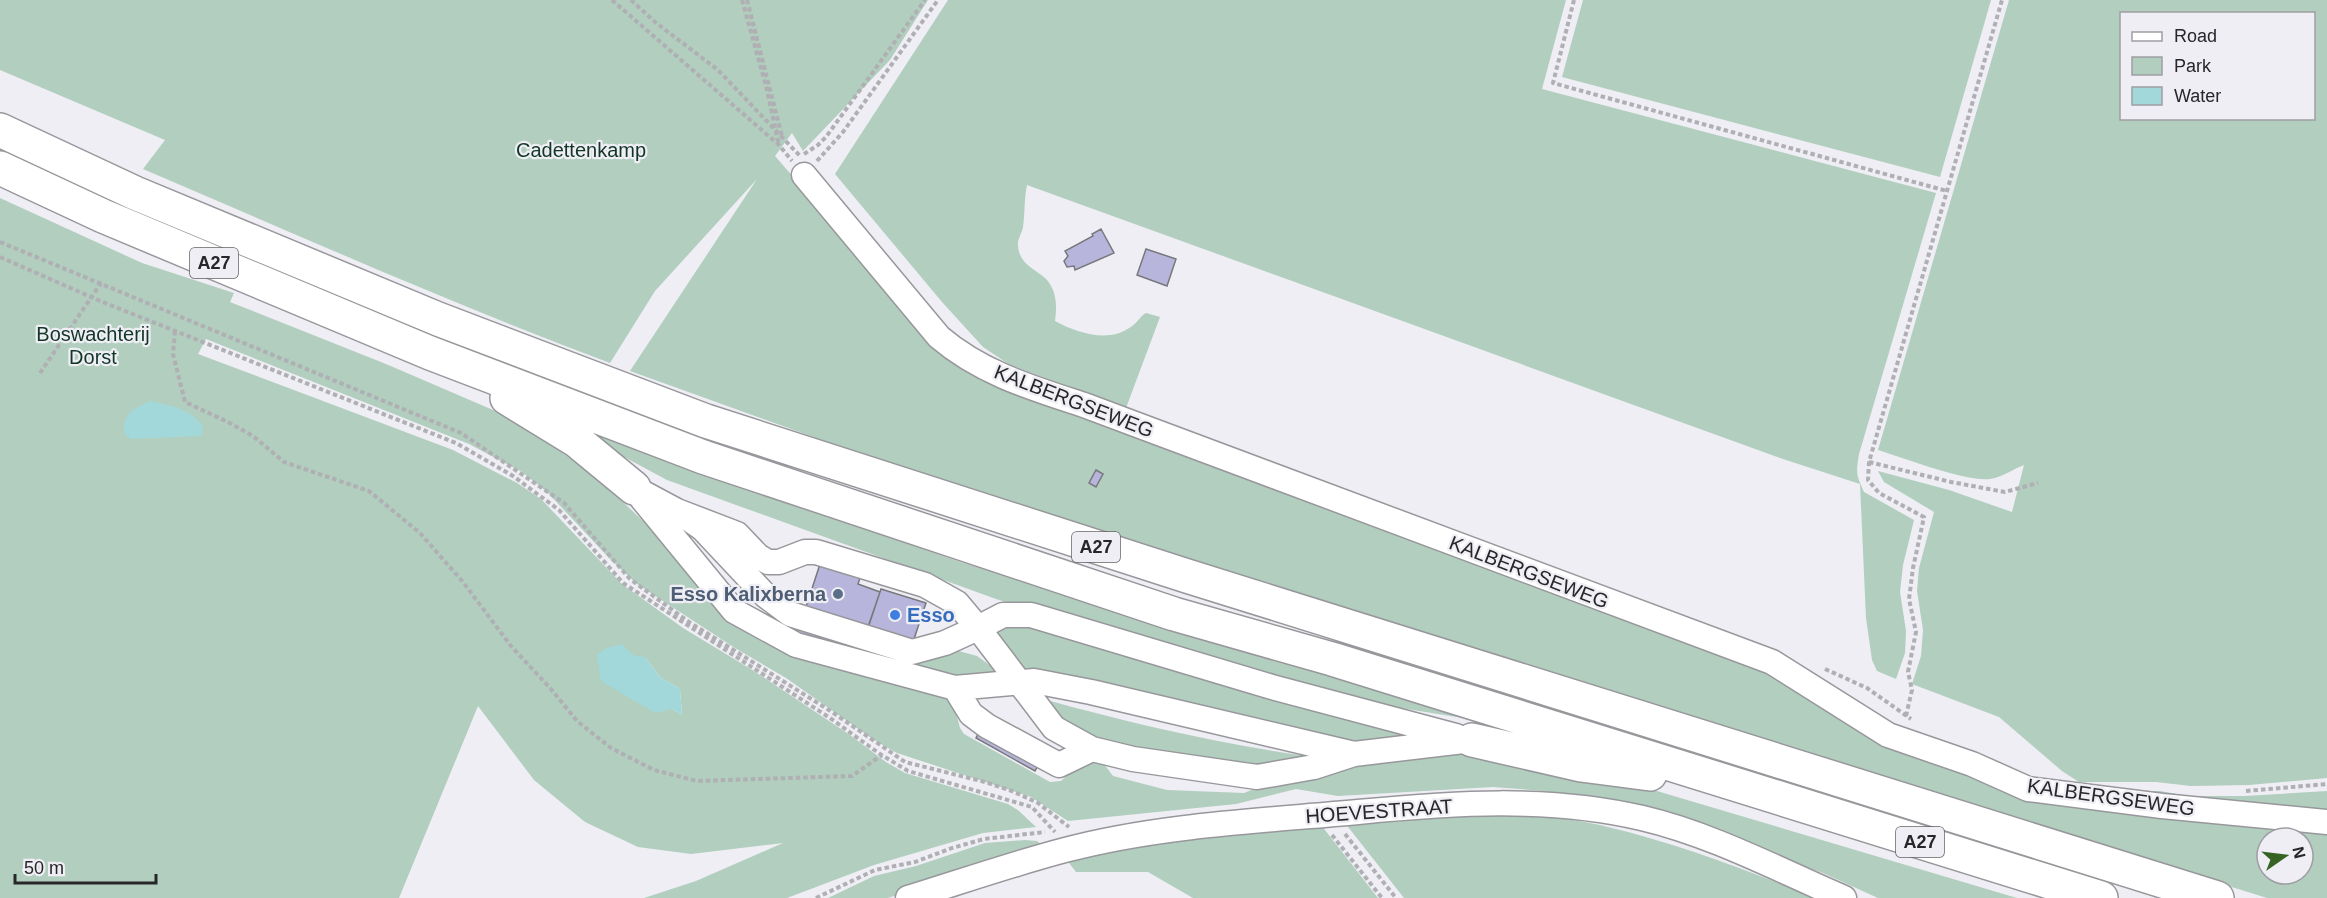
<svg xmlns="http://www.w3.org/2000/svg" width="2327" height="898" viewBox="0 0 2327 898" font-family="Arial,sans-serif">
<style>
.green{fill:#b1cebe;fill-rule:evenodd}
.water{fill:#a3d8da}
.building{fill:#b7b5dc;stroke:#78787c;stroke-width:1.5}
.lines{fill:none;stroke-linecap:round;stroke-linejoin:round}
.minor-casing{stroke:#98979c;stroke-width:27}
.highway-casing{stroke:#98979c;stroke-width:36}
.path{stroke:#afafb4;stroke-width:4;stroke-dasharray:4.5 3;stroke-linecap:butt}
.minor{stroke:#fff;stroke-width:24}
.highway{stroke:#fff;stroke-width:33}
.service-dot{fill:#5c6f8a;stroke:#eeeef4;stroke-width:2}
.shop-dot{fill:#3f7fe0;stroke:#eeeef4;stroke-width:2}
.labels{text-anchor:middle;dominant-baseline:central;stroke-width:4.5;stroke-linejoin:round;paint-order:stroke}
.shield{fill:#eeeef4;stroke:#636366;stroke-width:1.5}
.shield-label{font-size:18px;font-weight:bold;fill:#272729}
.park-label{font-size:20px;fill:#113626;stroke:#eeeef4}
.street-label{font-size:20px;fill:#272729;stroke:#eeeef4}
.service-label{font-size:20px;font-weight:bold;fill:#4e5e75;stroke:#eeeef4;text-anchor:end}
.shop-label{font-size:20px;font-weight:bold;fill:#366cbe;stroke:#eeeef4;text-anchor:start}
</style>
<rect width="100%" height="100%" fill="#eeeef4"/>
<!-- green -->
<path class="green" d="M 0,0 L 928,0 L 890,60 L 803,151 L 792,133 L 775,156 L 936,342 L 1771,669 L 1956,766 L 2327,827 L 2327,898 L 2267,898 L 1573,682 L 894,466 L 630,371 L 757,179 L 655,291 L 610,363 C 452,304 298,235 143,169 L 165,140 L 0,70 ZM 2267,838 L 2303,838 L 2303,874 L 2267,874 Z
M 948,0 L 1566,0 L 1542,89 L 1936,193 L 1859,454 C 1856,474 1856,474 1864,492 L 1914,520 L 1903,565 L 1900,592 L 1906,631 L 1905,653 L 1896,679 L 1877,671 L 1872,660 L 1866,618 L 1860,484 L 1783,459 L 1027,185 C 1024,199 1025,214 1023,227 C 1022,233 1017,240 1018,245 C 1019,266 1037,269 1047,280 C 1057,292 1057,307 1055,321 C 1077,333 1110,344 1132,326 C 1138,322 1140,316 1146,313 L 1160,317 L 1126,408 L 1010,365 L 983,347 L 942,302 L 835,174 Z
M 1583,0 L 1991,0 L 1940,177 L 1562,77 Z
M 2009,0 L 2327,0 L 2327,778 L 2249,785 L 2191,786 L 2156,782 L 2079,782 L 2062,771 L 1999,717 L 1912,684 L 1921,656 L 1923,630 L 1917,591 L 1919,568 L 1934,512 L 1884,482 L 1878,471 L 1949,490 L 2012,512 L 2024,465 C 2013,469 2003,477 1990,479 C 1966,482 1904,458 1878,450 ZM 2122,14 L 2314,14 L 2314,118 L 2122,118 Z
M 0,198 L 142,263 L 234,293 L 230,302 L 386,364 L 500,413 L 550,443 L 609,489 L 742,614 L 942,694 L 953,701 L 960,728 L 964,734 L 1050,782 L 1061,781 L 1090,755 L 1100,759 L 1113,776 L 1167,790 L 1244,793 L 1285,777 L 1453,743 L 1640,786 L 2017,898 L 1878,898 L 1823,873 L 1755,849 L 1594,801 L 1545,791 L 1493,787 L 1338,796 L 1296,789 L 1236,804 L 1068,821 L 1031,797 L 897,753 L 874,740 L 786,678 L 735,648 L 637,584 L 612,561 L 547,492 L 522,472 L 469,444 L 206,339 L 198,354 L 453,450 L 517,483 L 541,499 L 622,584 L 683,628 L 754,671 L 850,735 L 886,762 L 905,773 L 1008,804 L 1019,811 L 1036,827 L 983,833 L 874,865 L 787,898 L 644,898 L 696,881 L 783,843 L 691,854 L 638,847 L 585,822 L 534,780 L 478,706 L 399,898 L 0,898 ZM 645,657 L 660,677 L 680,689 L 682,715 L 672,709 Z
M 548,416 L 960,562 L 1141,616 L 1469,719 L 1376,704 L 1049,616 L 996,599 L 667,480 Z
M 1035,622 L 1363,723 L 1408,736 L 1367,745 L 1068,678 L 1020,669 L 987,629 Z
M 955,650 L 977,656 L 1003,675 L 966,681 L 887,662 Z
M 1043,699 C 1134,724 1227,746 1321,758 L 1270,770 L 1206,763 L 1068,733 Z
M 2082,791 L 2160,791 L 2188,796 L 2245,796 L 2327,791 L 2327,814 Z
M 1512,814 C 1544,817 1577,819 1608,827 C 1680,844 1750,872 1818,898 L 1404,898 L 1341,818 Z
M 1307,825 L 1321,825 L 1378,898 L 1193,898 L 1148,872 L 1076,872 L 1063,855 Z
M 1025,840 L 1037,841 L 1044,847 L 888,898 L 828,898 L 874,876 L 916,866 L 985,843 Z"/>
<!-- water -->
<path class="water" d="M 149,401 C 169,405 192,409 203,427 L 201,436 L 131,439 L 124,433 C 123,412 133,410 149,401 Z
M 622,644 L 633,655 L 645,657 L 660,677 L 680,689 L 682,715 L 672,709 L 655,713 L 601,681 L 597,655 L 607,648 Z"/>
<!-- building -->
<path class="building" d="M 1101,229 L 1114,253 L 1075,270 L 1074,266 L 1067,267 L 1064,261 L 1068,256 L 1065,251 L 1093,236 L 1092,234 Z
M 1146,249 L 1176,259 L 1167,286 L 1137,275 Z
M 1096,470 L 1103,474 L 1096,487 L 1089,483 Z
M 827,543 L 867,557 L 858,584 L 880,592 L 867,631 L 844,623 L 834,653 L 795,640 Z
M 881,589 L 926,603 L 913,642 L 868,627 Z
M 989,714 L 1048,747 L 1035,771 L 976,738 Z"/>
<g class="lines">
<!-- minor casing -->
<g class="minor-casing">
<path id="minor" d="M 804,175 L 939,337 C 981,373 1032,388 1084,405 L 1772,662 L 1888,735 L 1972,764 L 2028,789 L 2162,806 L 2327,822
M 634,488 L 677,511 L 737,534 L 758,556 L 768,562 L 779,562 L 805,552 L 816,552 L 925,585 L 957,603 L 978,628 L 1003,615 L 1031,615 L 1272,687 L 1456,736
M 639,495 L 734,611 L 796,645 L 955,688 L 1034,681 L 1091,692 L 1354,754
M 677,511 L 703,529 L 766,596 L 790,614 L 912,652 L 945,643 L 978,628 L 1054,728 L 1092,749 L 1133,759 L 1257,777 L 1314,767 L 1354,754 L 1472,740
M 955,688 L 971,714 L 987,726 L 1059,765 L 1092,749
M 908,898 C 960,882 1012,864 1065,850 C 1160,825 1260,821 1358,812 C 1451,803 1549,796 1642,818 C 1711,834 1779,870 1844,898"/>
</g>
<!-- highway casing -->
<g class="highway-casing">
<path id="highway" d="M 0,130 L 135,193 L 438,319 L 706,421 L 1187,576 L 2217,898
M 0,168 L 103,216 L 430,353 L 703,457 L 1174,614 L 1332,659 L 2101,898
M 507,398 L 577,441 L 634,488
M 1472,740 L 1581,765 L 1650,774"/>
</g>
<!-- path -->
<path class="path" d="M 612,0 L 779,145 L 792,161
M 631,0 L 655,22 L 718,70 L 801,157
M 742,0 L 766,86 L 779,145
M 747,0 L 782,136
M 1574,0 L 1553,83 L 1947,191
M 804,154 L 818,145 L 826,137 L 925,0
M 817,161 L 843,132 L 938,0
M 0,242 L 461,433 L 564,503 L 630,579 L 689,622 L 832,712 L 905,762 L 985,782 L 1012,791 L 1038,803 L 1069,827
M 0,257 L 100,301 L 456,443 L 513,476 L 559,510 L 623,583 L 830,718 L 880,754 L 908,771 L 1032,807 L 1055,832
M 175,331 L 173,354 L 185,402 L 228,422 L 253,436 L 284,462 L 369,491 L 420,533 L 463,582 L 511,646 L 551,689 L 577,721 L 611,748 L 654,770 L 697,781 L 852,776 L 882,755
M 40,373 L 101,283
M 1869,462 L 1951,482 L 2005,492 L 2038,483
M 1825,669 L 1867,688 L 1911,719
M 1906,716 L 1912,690 L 1908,672 L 1916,632 L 1909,599 L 1913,568 L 1924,517 L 1879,493 L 1868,480 L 1869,462 L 2002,0
M 2246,791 L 2327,784
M 1345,834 L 1396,898
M 1332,835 L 1382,898
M 816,898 L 875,870 L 915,862 L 952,848 L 984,839 L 1045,832"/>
<!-- minor -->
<use href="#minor" class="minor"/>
<!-- highway -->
<use href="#highway" class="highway"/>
</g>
<!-- markers -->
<circle class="service-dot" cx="838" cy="594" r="6"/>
<circle class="shop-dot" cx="895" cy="615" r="6"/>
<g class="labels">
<!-- shield labels -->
<g class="shield">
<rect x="190" y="248" width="48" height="30" rx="4.5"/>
<rect x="1072" y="532" width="48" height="30" rx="4.5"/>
<rect x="1896" y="827" width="48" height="30" rx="4.5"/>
</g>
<g class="shield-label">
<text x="214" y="263">A27</text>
<text x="1096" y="547">A27</text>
<text x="1920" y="842">A27</text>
</g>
<!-- park labels -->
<g class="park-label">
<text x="581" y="150">Cadettenkamp</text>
<text x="93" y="334">Boswachterij<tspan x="93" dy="23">Dorst</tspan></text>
</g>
<!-- street labels -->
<g class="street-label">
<text transform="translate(1074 401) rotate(21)">KALBERGSEWEG</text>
<text transform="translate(1529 572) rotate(21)">KALBERGSEWEG</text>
<text transform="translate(2111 797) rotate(8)">KALBERGSEWEG</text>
<text transform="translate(1379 811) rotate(-4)">HOEVESTRAAT</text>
</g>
<!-- service labels -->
<g class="service-label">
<text x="826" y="594">Esso Kalixberna</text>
</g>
<!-- shop labels -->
<g class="shop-label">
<text x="907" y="615">Esso</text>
</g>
</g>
<!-- legend -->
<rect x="2120" y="12" width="195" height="108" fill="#eeeef4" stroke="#9e9ea3" stroke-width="1.5"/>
<rect x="2132" y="32" width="30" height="9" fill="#ffffff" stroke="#9e9ea3" stroke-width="1.5"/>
<text x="2174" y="42" font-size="18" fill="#272729">Road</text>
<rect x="2132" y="57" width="30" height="18" fill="#b1cebe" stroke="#9e9ea3" stroke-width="1.5"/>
<text x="2174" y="72" font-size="18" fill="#272729">Park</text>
<rect x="2132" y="87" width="30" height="18" fill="#a3d8da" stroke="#9e9ea3" stroke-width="1.5"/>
<text x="2174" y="102" font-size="18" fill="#272729">Water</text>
<!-- north arrow -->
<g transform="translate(2285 856) rotate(76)"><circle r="28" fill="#eeeef4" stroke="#9e9ea3" stroke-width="1.5"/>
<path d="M0-4.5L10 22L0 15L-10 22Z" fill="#366322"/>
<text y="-9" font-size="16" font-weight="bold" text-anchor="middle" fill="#272729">N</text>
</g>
<!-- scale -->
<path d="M15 874v9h141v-9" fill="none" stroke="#272729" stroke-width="3"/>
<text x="24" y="874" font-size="18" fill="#272729" stroke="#eeeef4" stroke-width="4.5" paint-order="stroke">50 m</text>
</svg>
